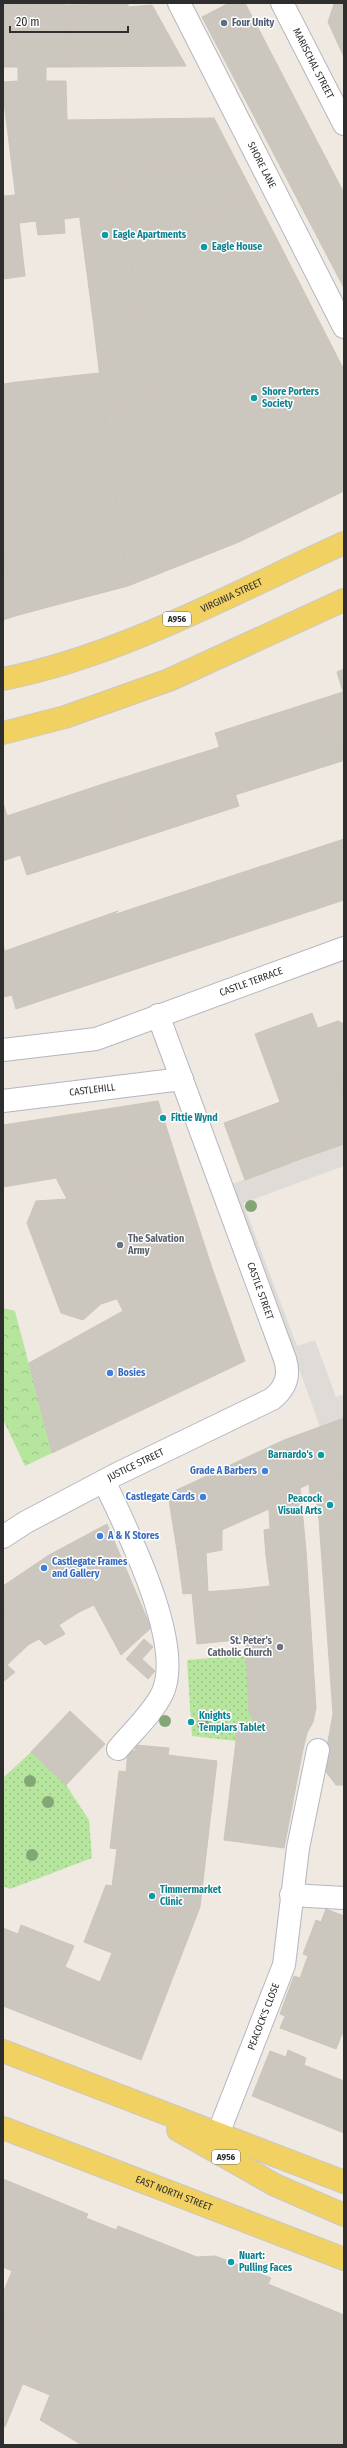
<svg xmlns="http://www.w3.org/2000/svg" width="347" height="2448" viewBox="0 0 347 2448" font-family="'Fira Sans Condensed',sans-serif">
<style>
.grass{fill:url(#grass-dots)}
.forest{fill:url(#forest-crowns)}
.plaza{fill:#dfdcd8}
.building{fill:#cbc7bf;stroke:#cbc5ba}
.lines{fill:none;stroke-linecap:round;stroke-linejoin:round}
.minor-casing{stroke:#b4b7c1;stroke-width:24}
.major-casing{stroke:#c9c9c9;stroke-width:24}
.minor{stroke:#fff;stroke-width:22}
.major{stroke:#f2d163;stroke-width:22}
.tree{fill:#84a574}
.service-dot{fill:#5c6f8a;stroke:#fff;stroke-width:1.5}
.culture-dot{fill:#0f9aa8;stroke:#fff;stroke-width:1.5}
.worship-dot{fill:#6b7280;stroke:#fff;stroke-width:1.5}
.shop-dot{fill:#3f7fe0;stroke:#fff;stroke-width:1.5}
.labels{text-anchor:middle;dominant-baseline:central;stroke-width:3;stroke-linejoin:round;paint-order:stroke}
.shield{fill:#fff;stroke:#6d6d6d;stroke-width:1}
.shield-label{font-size:9px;font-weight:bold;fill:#2e2e2e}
.service-label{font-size:10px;font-weight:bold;fill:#4e5e75;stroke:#fff;text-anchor:start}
.street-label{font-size:10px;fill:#2e2e2e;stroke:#fff}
.culture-label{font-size:10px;font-weight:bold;fill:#0d838f;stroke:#fff;text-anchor:start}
.worship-label{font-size:10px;font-weight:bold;fill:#5b616d;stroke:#fff;text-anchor:start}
.shop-label{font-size:10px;font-weight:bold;fill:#366cbe;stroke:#fff;text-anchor:start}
</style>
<defs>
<pattern id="grass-dots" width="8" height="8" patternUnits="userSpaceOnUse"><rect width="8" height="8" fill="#b6e59e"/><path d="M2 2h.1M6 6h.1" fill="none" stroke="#9dc588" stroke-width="1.8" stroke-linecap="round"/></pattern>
<pattern id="forest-crowns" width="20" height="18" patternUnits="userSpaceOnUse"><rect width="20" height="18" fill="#b6e59e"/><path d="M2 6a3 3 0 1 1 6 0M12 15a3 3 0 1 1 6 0" fill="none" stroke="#9dc588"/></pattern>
</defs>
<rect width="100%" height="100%" fill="#efe9e1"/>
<!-- grass -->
<path class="grass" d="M 248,1655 L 249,1711 L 254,1723 L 236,1741 L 192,1736 L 187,1660 Z
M 31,1752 L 66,1785 L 89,1820 L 92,1858 L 10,1889 L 3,1886 L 3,1778 Z"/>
<!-- forest -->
<path class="forest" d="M 3,1308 L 15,1311 L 52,1453 L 25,1466 L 3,1419 Z"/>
<!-- plaza -->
<path class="plaza" d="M 344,1144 L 344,1166 L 243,1203 L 297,1346 L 315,1340 L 336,1397 L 344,1394 L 344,1418 L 320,1427 L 232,1184 Z"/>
<!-- building -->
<path class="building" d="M 3,3 L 65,3 L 66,67 L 46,67 L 46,81 L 66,81 L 67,120 L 79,217 L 64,219 L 65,233 L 38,235 L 36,221 L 19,223 L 3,94 L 3,82 L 18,81 L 18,67 L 3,67 Z
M 229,3 L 245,3 L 344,193 L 344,288 L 202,17 Z
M 344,3 L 344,57 L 328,22 L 334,4 Z
M 128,4 L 128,7 L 152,5 L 186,66 L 66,67 L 65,5 Z
M 214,118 L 242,172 L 121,176 L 137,308 L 94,327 L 67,120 Z
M 242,172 L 253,193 L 130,253 L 121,176 Z
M 253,193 L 278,241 L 137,308 L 130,253 Z
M 16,195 L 25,276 L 3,279 L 3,196 Z
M 278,241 L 344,370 L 344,491 L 239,542 L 158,385 L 104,412 L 94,327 Z
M 99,373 L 128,586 L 52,606 L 17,382 Z
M 17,382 L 52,606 L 15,616 L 3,543 L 3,384 Z
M 158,385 L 239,542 L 128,586 L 104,412 Z
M 3,543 L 15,616 L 3,620 Z
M 344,669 L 344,760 L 342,761 L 321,699 L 343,692 L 337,672 Z
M 321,699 L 342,761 L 235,795 L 215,733 Z
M 220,747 L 239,806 L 129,842 L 109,782 Z
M 109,782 L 129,842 L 27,875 L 7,816 Z
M 3,803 L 20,855 L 3,861 Z
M 344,839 L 344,900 L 16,1009 L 12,995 L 3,997 L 3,946 L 5,951 L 118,911 L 113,915 Z
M 312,1013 L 344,1099 L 344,1144 L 301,1159 L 255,1034 Z
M 338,1021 L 344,1024 L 344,1099 L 318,1028 Z
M 158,1101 L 179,1167 L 67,1199 L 56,1178 L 3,1187 L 3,1125 Z
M 280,1102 L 301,1159 L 245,1180 L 224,1123 Z
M 179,1167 L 212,1268 L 101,1304 L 83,1320 L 61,1313 L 27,1223 L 36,1201 L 67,1199 Z
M 212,1268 L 245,1361 L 52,1453 L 29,1363 L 123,1311 L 117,1299 Z
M 344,1418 L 344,1472 L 309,1484 L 292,1437 Z
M 292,1437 L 309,1484 L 300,1488 L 284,1440 Z
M 284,1440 L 300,1488 L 265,1500 L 269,1509 L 177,1550 L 168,1494 Z
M 344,1472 L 344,1516 L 319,1520 L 315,1493 L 310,1494 L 309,1484 Z
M 300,1488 L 306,1550 L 266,1556 L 264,1530 L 270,1529 L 269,1509 L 265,1500 Z
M 344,1516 L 344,1785 L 336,1785 L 323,1768 L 333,1714 L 319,1520 Z
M 107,1524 L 151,1628 L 121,1655 L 94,1605 L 79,1612 L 49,1555 Z
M 222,1529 L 222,1550 L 206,1553 L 208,1592 L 183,1594 L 177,1550 Z
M 306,1550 L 316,1708 L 313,1722 L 307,1733 L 303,1749 L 236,1741 L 236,1723 L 254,1723 L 249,1711 L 243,1589 L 270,1586 L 266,1556 Z
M 49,1555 L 79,1612 L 59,1625 L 65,1634 L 45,1645 L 39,1639 L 28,1645 L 3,1606 L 3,1586 Z
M 243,1589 L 247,1639 L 197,1644 L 192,1593 Z
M 3,1606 L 28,1645 L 7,1665 L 15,1672 L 3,1682 Z
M 144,1639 L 153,1647 L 142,1659 L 155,1671 L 148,1679 L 126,1659 Z
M 70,1711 L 105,1744 L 66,1785 L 31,1752 Z
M 236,1741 L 303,1749 L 284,1848 L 224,1840 Z
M 136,1745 L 169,1748 L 168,1755 L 217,1761 L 200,1907 L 141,2060 L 3,2006 L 3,1928 L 18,1934 L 21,1925 L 74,1946 L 65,1967 L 100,1982 L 112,1953 L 84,1942 L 106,1885 L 112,1886 L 117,1849 L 110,1848 L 119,1771 L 126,1772 L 128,1751 L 135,1751 Z
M 326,1909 L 344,1916 L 344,2034 L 342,2034 L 336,2049 L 280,2028 L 285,2016 L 280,2014 L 294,1976 L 300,1978 L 308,1956 L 303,1954 L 316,1920 L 321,1922 Z
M 288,2050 L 306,2058 L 304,2065 L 344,2081 L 344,2133 L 252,2096 L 270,2051 L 286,2057 Z
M 3,2179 L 88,2214 L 86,2218 L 116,2230 L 118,2226 L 197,2257 L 215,2256 L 231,2262 L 271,2278 L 268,2284 L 344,2315 L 344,2445 L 82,2445 L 40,2420 L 50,2395 L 23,2384 L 45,2329 L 3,2312 L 3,2293 L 12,2271 L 3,2267 Z
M 3,2312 L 45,2329 L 5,2427 L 3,2426 Z"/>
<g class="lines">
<!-- minor casing -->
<g class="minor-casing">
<g id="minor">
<path id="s1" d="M 179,3 L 344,327"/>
<path id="s2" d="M 282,3 L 344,124"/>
<path id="s3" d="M 3,1050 L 96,1039 L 344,948"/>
<path id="s4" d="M 3,1101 L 182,1079"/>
<path d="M 104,1481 C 126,1528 186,1645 162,1694 C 152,1714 132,1732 118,1749"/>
<path id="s5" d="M 3,1537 L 26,1522 L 117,1474 L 272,1399 C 286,1388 290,1375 285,1359 L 158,1015"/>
<path d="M 291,1895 L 344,1898"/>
<path id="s6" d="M 218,2134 L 284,1965 L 298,1848 L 318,1750"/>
</g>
</g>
<!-- major casing -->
<g class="major-casing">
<g id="major">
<path id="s7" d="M 3,679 C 120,656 236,592 344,543"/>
<path d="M 3,733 L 65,717 L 169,680 L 344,600"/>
<path d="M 3,2051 L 344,2182"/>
<path id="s8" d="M 3,2128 L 344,2259"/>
<path d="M 178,2130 L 275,2185 L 344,2215"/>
</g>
</g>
<!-- minor -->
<use href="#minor" class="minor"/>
<!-- major -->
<use href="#major" class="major"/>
</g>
<!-- trees -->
<g class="tree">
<circle cx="251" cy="1206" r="6"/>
<circle cx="165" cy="1721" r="6"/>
<circle cx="203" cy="1724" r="6"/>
<circle cx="30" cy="1781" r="6"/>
<circle cx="48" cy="1802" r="6"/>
<circle cx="32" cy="1855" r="6"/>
</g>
<!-- markers -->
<circle class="service-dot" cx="224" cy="23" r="4"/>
<g class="culture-dot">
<circle cx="105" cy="235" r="4"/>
<circle cx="204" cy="247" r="4"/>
<circle cx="254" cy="398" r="4"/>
<circle cx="163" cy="1118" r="4"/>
<circle cx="321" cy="1455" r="4"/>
<circle cx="330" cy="1505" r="4"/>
<circle cx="191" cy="1722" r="4"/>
<circle cx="152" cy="1896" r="4"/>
<circle cx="231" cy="2262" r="4"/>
</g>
<g class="worship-dot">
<circle cx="120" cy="1245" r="4"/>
<circle cx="280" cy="1647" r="4"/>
</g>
<g class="shop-dot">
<circle cx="110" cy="1373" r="4"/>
<circle cx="265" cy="1471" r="4"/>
<circle cx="203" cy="1497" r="4"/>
<circle cx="100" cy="1536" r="4"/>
<circle cx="44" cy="1568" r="4"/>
</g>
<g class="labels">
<!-- shield labels -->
<g class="shield">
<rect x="163" y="612" width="28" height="14" rx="3"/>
<rect x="212" y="2150" width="28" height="14" rx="3"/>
</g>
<g class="shield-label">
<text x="177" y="619">A956</text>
<text x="226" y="2157">A956</text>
</g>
<!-- service labels -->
<g class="service-label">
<text x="232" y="23">Four Unity</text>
</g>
<!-- street labels -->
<g class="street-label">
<text stroke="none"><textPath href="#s2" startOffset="68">MARISCHAL STREET</textPath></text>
<text stroke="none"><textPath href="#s1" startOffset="182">SHORE LANE</textPath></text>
<text stroke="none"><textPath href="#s7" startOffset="244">VIRGINIA STREET</textPath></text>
<text stroke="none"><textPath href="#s3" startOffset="259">CASTLE TERRACE</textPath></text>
<text stroke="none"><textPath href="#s4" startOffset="90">CASTLEHILL</textPath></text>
<text transform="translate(260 1291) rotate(70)">CASTLE STREET</text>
<text stroke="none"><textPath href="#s5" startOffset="151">JUSTICE STREET</textPath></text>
<text stroke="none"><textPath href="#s6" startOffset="126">PEACOCK'S CLOSE</textPath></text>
<text stroke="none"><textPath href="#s8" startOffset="183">EAST NORTH STREET</textPath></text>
</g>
<!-- culture labels -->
<g class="culture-label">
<text x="113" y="235">Eagle Apartments</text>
<text x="212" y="247">Eagle House</text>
<text x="262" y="392">Shore Porters<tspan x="262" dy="12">Society</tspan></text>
<text x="171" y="1118">Fittie Wynd</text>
<text x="313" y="1455" text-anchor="end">Barnardo's</text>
<text x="322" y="1499" text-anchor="end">Peacock<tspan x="322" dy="12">Visual Arts</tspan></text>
<text x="199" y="1716">Knights<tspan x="199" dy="12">Templars Tablet</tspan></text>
<text x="160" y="1890">Timmermarket<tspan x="160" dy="12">Clinic</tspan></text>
<text x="239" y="2256">Nuart:<tspan x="239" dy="12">Pulling Faces</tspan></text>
</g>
<!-- worship labels -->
<g class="worship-label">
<text x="128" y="1239">The Salvation<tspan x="128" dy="12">Army</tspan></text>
<text x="272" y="1641" text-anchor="end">St. Peter's<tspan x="272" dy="12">Catholic Church</tspan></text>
</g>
<!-- shop labels -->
<g class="shop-label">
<text x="118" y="1373">Bosies</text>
<text x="257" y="1471" text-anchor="end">Grade A Barbers</text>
<text x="195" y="1497" text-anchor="end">Castlegate Cards</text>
<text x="108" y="1536">A &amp; K Stores</text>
<text x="52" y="1562">Castlegate Frames<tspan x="52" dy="12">and Gallery</tspan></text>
</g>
</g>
<!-- border -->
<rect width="347" height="2448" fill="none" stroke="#2e2e2e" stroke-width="8"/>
<!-- scale -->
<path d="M10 26v6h118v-6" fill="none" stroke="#2e2e2e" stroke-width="2"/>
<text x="16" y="26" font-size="12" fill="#2e2e2e" stroke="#ffffff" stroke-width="3" paint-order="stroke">20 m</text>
</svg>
